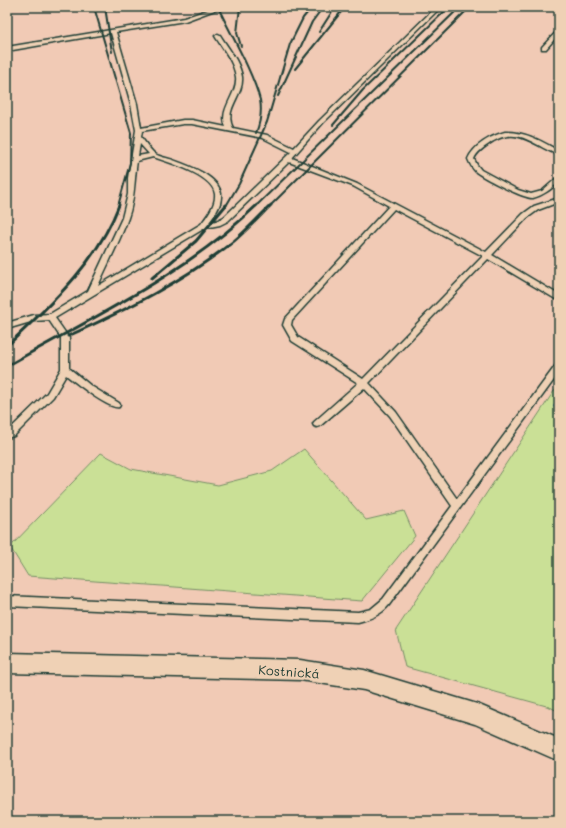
<svg xmlns="http://www.w3.org/2000/svg" width="566" height="828" viewBox="0 0 566 828" font-family="Mali,sans-serif">
<style>
.green{fill:#cae096;stroke:#748e65}
.lines{fill:none;stroke-linecap:round;stroke-linejoin:round}
.stream{fill:#608ba0;fill-rule:evenodd}
.lane-casing{stroke:#1f3d34;stroke-width:3}
.street-casing{stroke:#1f3d34;stroke-width:3}
.lane{fill:#efd1b5;fill-rule:evenodd}
.street{fill:#efd1b5;fill-rule:evenodd}
.rail-far1{stroke:#1f3d34;stroke-width:2}
.rail{stroke:#1f3d34;stroke-width:3}
.labels{text-anchor:middle;dominant-baseline:central;stroke-width:3;stroke-linejoin:round;paint-order:stroke}
.near-street-label{font-size:13px;fill:#1f3d34;stroke:#efd1b5}
</style>
<rect width="100%" height="100%" fill="#f1cab5"/>
<filter id="ink" filterUnits="userSpaceOnUse"><feTurbulence type="fractalNoise" baseFrequency=".025" numOctaves="2"/><feDisplacementMap in="SourceGraphic" scale="8" xChannelSelector="R" yChannelSelector="G"/><feConvolveMatrix kernelMatrix="1 2 1 2 8 2 1 2 1" color-interpolation-filters="sRGB"/></filter>
<g filter="url(#ink)">
<!-- green -->
<path class="green" d="M 559,389 L 559,712 L 550,707 L 405,667 L 396,630 L 554,391 Z
M 304,449 L 366,520 L 404,511 L 415,536 L 362,601 L 28,576 L 10,547 L 101,453 L 131,469 L 218,485 L 272,471 Z"/>
<g class="lines">
<!-- stream -->
<path class="stream" d="M 557,402 L 559,402 L 559,407 L 556,408 L 554,408 L 553,406 Z"/>
<!-- lane casing -->
<g class="lane-casing">
<path id="lane" d="M 216,7 L 223,7 L 185,21 L 116,32 L 137,104 L 141,128 L 183,120 L 192,120 L 226,127 C 218,109 238,95 236,77 C 234,62 223,49 215,36 L 218,34 L 220,35 C 228,48 240,62 242,77 C 244,96 223,109 233,128 L 267,135 L 294,148 L 319,121 L 436,7 L 441,7 L 323,123 L 292,158 L 357,184 L 486,252 L 523,214 L 534,206 L 559,198 L 559,202 L 538,210 L 527,218 L 492,255 L 559,295 L 559,301 L 488,259 L 369,383 L 396,412 L 457,499 L 556,365 L 559,364 L 559,373 L 389,605 C 381,615 370,619 358,622 L 7,606 L 7,596 L 358,612 L 371,609 L 383,599 L 452,506 L 390,416 L 364,388 L 320,426 L 317,427 L 314,426 L 313,424 L 314,422 L 358,383 L 292,341 L 283,325 L 285,319 L 389,206 L 353,186 L 289,162 L 228,221 L 220,225 L 205,228 L 55,318 L 69,338 L 69,368 L 91,386 L 119,403 L 120,405 L 119,407 C 109,410 75,382 66,375 L 53,397 L 14,436 L 7,438 L 7,432 L 47,393 L 61,369 L 61,338 L 49,320 L 34,321 L 7,329 L 7,323 L 34,315 L 50,314 L 88,291 L 122,218 L 128,194 L 128,178 L 136,130 L 131,104 L 111,33 L 7,51 L 7,47 L 184,18 ZM 183,124 L 192,124 L 263,138 L 291,152 L 224,217 L 216,221 L 209,222 C 215,215 222,204 221,194 C 219,176 187,165 173,160 C 168,158 160,157 155,154 C 150,150 145,142 141,137 L 142,131 ZM 140,144 L 149,154 L 138,156 ZM 153,157 C 168,162 213,175 215,194 C 216,205 207,216 201,224 L 98,286 C 108,263 120,241 128,218 C 135,199 134,180 137,161 ZM 394,209 L 483,256 L 363,379 L 298,337 L 291,325 L 292,320 Z
M 559,29 L 559,34 L 546,49 L 542,49 L 542,47 Z
M 505,132 C 525,131 541,141 559,151 L 559,155 C 533,146 518,124 489,144 C 483,148 477,152 474,159 L 477,165 L 481,170 L 518,190 L 531,194 L 542,191 L 559,176 L 559,182 C 551,189 544,195 533,198 C 524,199 484,178 476,172 C 472,168 470,164 468,159 C 474,145 491,136 505,132 Z"/>
</g>
<!-- street casing -->
<g class="street-casing">
<path id="street" d="M 7,653 L 300,660 L 364,670 L 477,704 L 559,739 L 559,761 L 475,724 L 364,690 L 300,680 L 7,673 Z"/>
</g>
<!-- lane -->
<use href="#lane" class="lane"/>
<!-- street -->
<use href="#street" class="street"/>
<!-- rail-far1 -->
<path class="rail-far1" d="M 94,7 L 131,133 L 130,163 L 118,206
M 105,7 L 112,52
M 218,7 C 231,35 252,70 260,100 C 262,111 260,123 256,133
M 240,7 L 237,33 L 241,46
M 319,32 L 335,7
M 295,69 L 345,7
M 278,96 L 312,22 L 323,7
M 333,125 L 363,90 L 449,7
M 226,206 L 239,184 L 267,122 L 290,44 L 303,18 L 312,7
M 256,206 L 460,7
M 270,206 L 470,7"/>
<!-- rail -->
<path class="rail" d="M 152,278 L 196,241 L 226,205
M 68,336 C 126,310 184,281 234,241 C 247,230 259,217 271,205
M 7,346 C 51,304 97,263 119,205
M 7,366 C 93,317 186,274 257,205"/>
</g>
</g>
<g class="labels">
<!-- near-street labels -->
<g class="near-street-label">
<text transform="translate(289 671) rotate(4)">Kostnická</text>
</g>
</g>
<!-- margin -->
<rect width="566" height="828" fill="none" stroke="#efd1b5" stroke-width="24"/>
<rect x="12" y="12" width="542" height="804" fill="none" stroke="#1f3d34" stroke-width="1.5" filter="url(#ink)"/>
</svg>
